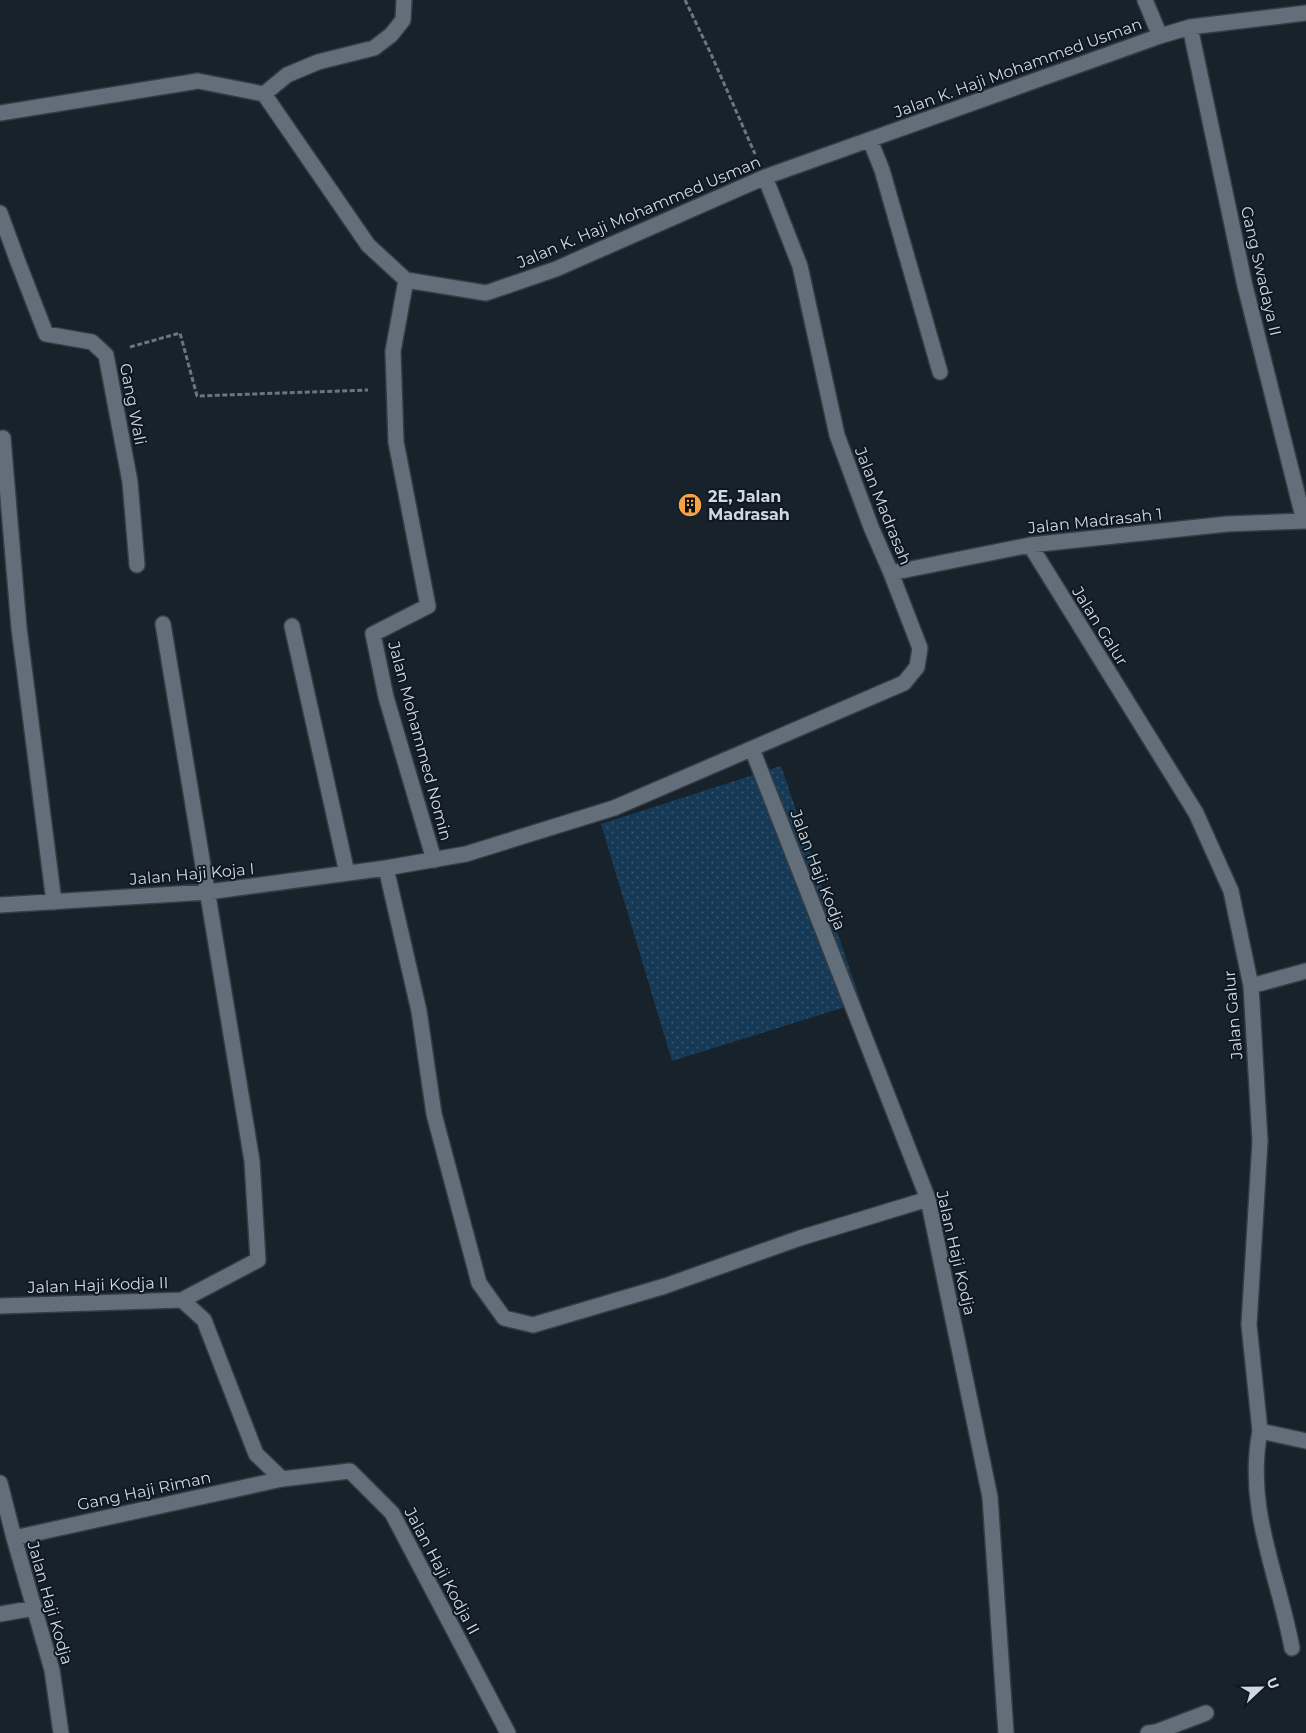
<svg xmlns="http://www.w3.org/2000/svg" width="1306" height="1733" viewBox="0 0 1306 1733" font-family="Montserrat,sans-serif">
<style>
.grass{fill:url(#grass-dots)}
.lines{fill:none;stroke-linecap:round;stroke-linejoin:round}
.minor-casing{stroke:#343c45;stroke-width:18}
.path{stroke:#6c767e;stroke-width:3;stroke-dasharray:5 2.5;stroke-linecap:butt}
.minor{stroke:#626e7a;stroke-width:15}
.labels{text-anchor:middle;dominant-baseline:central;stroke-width:4;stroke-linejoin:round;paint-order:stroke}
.street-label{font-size:16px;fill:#d1d8df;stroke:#0e1822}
.poi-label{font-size:16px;font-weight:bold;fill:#d1d8df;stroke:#0e1822;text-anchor:start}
</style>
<defs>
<pattern id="grass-dots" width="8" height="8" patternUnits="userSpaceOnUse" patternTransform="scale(1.25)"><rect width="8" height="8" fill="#163955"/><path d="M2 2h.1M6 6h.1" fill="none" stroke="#37556d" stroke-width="1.8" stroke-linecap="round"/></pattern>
</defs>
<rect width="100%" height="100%" fill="#17222b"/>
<!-- grass -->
<path class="grass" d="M 781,766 L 861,1002 L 672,1061 L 601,824 Z"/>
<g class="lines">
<!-- minor casing -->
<g class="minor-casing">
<path id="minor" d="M 1145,0 L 1160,36
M 1190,27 L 1245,286 L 1304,521
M 264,94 L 287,75 L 318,62 L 374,48 L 391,35 L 403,20 L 404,0
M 0,113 L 198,81 L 264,94 L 368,245 L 406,280 L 486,293 L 556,269 L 765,177 L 1160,36 L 1190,27 L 1306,13
M 870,140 L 882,170 L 940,372
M 0,213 L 18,262 L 46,334 L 92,342 L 106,355 L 130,482 L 137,565
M 406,280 L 393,351 L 396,442 L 428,606 L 373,634 L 386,697 L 434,860
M 3,438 L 19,628 L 54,902
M 1030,545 L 1196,813 L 1231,891 L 1251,986 L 1260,1141 L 1249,1325 L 1260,1431 C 1245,1509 1278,1573 1292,1648
M 891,573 L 1030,545 L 1227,524 L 1306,521
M 163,624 L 252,1161 L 258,1260 L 182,1300
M 292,626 L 347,873
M 752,749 L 928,1199 L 990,1497 L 1006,1733
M 386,868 L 419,1011 L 434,1114 L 479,1283 L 504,1318 L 533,1325 L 665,1286 L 800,1238 L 928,1199
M 0,905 L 208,892 L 386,868 L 466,854 L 614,808 L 904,683 L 917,667 L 920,648 L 891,573 L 871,527 L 837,435 L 800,266 L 765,177
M 1251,986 L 1306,971
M 0,1306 L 182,1300 L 204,1320 L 256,1454 L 282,1479 L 350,1471 L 392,1513 L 508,1733
M 1260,1431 L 1306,1441
M 0,1483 L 14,1538 L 52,1670 L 61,1733
M 14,1538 L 282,1479
M 0,1614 L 35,1608
M 1148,1733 L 1156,1732 L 1206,1713"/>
</g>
<!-- path -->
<path class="path" d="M 685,0 L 711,54 L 755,154
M 130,347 L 180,333 L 197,396 L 368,390"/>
<!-- minor -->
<use href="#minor" class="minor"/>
</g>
<!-- icons -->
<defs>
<g id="building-disc" transform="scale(1.25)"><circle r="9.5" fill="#f5a345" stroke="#0e1822"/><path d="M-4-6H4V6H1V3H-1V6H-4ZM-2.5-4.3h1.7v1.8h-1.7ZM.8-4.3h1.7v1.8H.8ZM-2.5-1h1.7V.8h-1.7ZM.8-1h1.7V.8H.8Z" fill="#111"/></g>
</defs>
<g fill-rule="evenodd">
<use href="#building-disc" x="690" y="505"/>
</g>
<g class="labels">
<!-- street labels -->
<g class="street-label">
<text transform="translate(1018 68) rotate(-20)">Jalan K. Haji Mohammed Usman</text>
<text transform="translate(639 212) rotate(-23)">Jalan K. Haji Mohammed Usman</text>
<text transform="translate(1261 271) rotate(77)">Gang Swadaya II</text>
<text transform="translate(133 404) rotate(79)">Gang Wali</text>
<text transform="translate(883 506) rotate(68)">Jalan Madrasah</text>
<text transform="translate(1095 521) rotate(-6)">Jalan Madrasah 1</text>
<text transform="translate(1100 626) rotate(58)">Jalan Galur</text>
<text transform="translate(420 741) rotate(75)">Jalan Mohammed Nomin</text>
<text transform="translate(818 870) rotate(69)">Jalan Haji Kodja</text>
<text transform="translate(192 874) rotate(-5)">Jalan Haji Koja I</text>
<text transform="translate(1233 1015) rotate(-95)">Jalan Galur</text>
<text transform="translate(956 1253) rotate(77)">Jalan Haji Kodja</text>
<text transform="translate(98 1285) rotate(-2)">Jalan Haji Kodja II</text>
<text transform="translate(144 1491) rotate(-12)">Gang Haji Riman</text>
<text transform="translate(442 1571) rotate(62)">Jalan Haji Kodja II</text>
<text transform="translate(50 1603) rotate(74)">Jalan Haji Kodja</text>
</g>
<!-- poi labels -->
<g class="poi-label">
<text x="708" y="496">2E, Jalan<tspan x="708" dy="18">Madrasah</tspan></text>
</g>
</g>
<!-- north arrow -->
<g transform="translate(1261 1688) rotate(68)" stroke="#0e1822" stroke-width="4" paint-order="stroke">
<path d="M0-4L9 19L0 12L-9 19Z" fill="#d1d8df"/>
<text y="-8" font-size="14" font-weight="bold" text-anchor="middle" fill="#d1d8df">U</text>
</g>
</svg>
